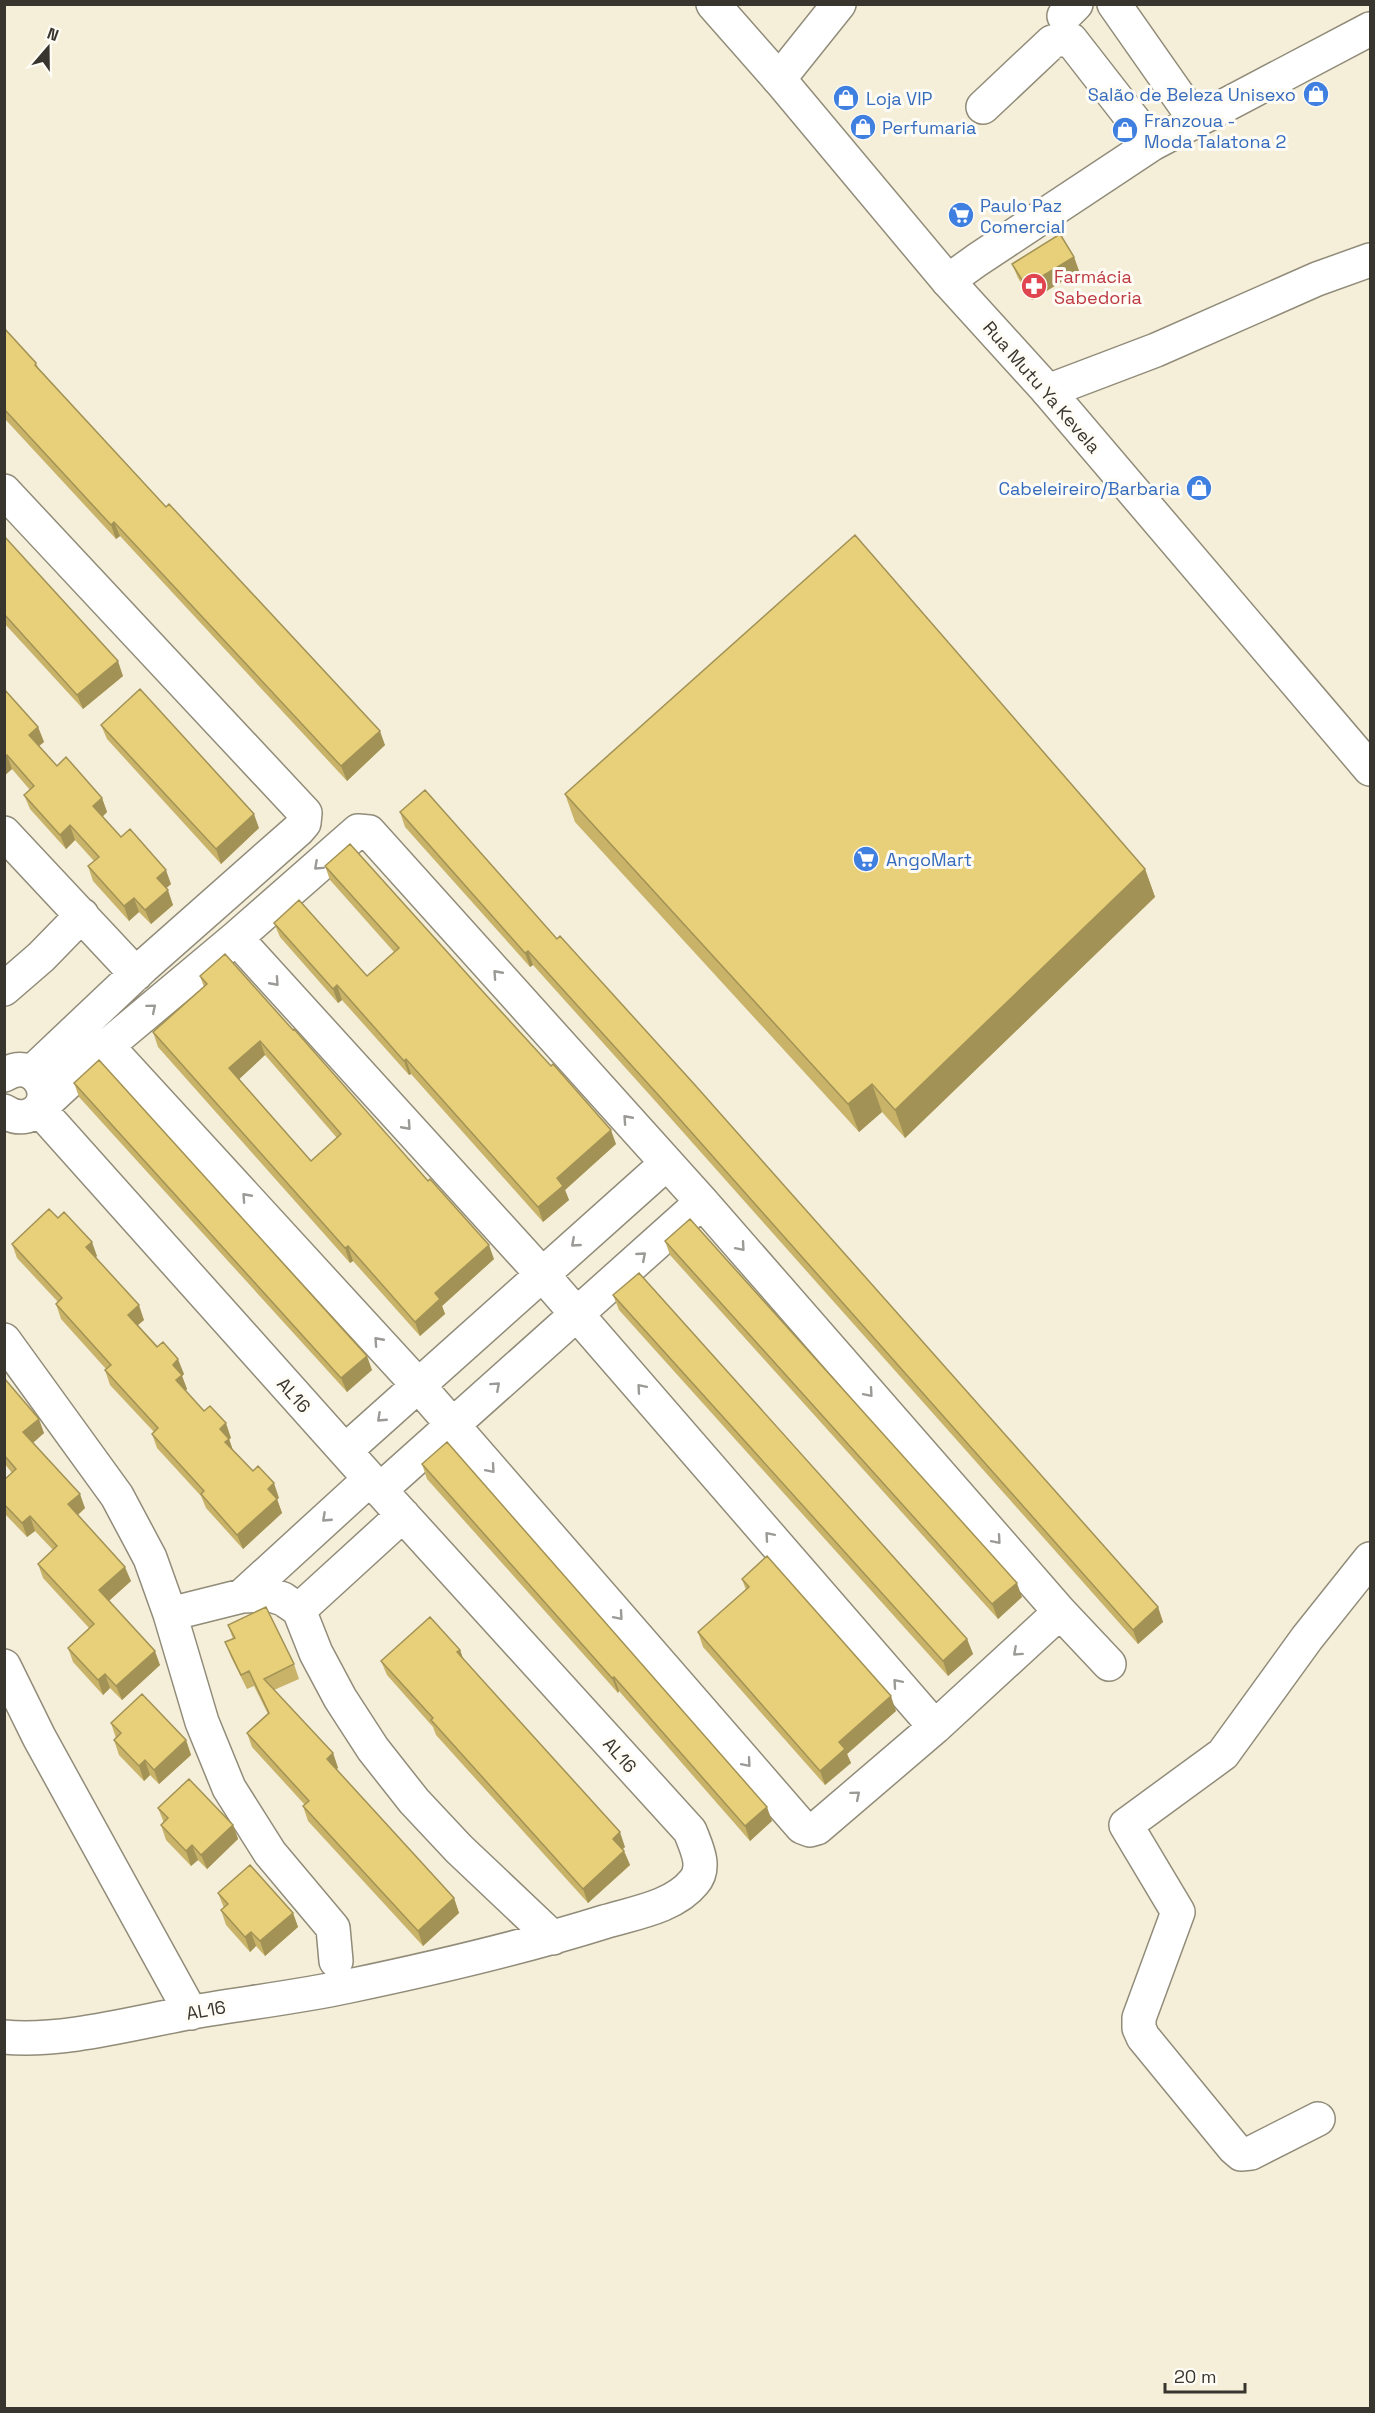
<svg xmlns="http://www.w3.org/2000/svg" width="1375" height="2413" viewBox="0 0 1375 2413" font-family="'Space Grotesk',sans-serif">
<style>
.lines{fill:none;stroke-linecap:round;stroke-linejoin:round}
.minor-casing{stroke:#918c79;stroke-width:36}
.major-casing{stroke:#918c79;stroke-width:36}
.minor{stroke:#fff;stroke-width:33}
.major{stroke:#fff;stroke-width:33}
.wall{fill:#c8b369;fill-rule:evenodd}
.shaded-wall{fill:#a29255}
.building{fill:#e8d07a;stroke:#a29255;stroke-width:1.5;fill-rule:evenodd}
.oneway{stroke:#9b9a96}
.labels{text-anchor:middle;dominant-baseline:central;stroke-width:6;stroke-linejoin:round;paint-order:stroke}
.shop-label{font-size:18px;fill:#366cbe;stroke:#fefcf4;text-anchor:start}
.health-label{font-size:18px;fill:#be3a42;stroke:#fefcf4;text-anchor:start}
.street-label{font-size:18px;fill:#37352d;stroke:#fefcf4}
</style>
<rect width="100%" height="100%" fill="#f5efda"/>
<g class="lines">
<!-- minor casing -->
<g class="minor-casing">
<path id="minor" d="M 1114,4 L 1196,121
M 1064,16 L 1076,4
M 779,79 L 839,4
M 983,107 L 1052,42 L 1062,39 L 1071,40 L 1152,144
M 948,281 L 977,260 L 1152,144 L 1370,29
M 1048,391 L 1156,350 L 1317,279 L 1370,260
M 4,491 L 305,813 L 304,823 L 298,830 L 143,967 L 32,1072
M 4,833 L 136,974
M 236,938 L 541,1273 L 935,1727
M 4,989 L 41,957 L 82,915
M 107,1046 L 417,1384 L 802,1827 L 810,1830 L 817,1828 L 935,1727 L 1060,1612
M 4,1075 C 39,1053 61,1106 27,1116 C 19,1118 11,1116 4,1111
M 4,1340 L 117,1496 L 150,1558 L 170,1614 L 202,1722 L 229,1788 L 270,1853 L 333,1928 L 336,1961
M 345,1451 L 667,1163
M 380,1490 L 702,1202
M 242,1596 L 370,1479
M 299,1610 L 403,1515
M 170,1614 L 242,1596 L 271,1595 L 283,1599 L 299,1610 L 316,1653 L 340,1698 L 373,1749 L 414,1801 L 459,1849 L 553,1938
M 4,1666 L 39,1737 L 191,2013
M 4,2037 C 61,2043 137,2022 193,2012 C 245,2003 298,1997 349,1986 C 435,1968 521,1948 604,1922 C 634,1913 674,1907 694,1882 C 707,1867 696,1847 690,1831 L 370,1479 L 39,1109 L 107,1046 L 236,938 L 358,831 L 369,832 L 702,1202 L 1060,1612 L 1109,1664
M 1318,2119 L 1251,2153 L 1241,2154 L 1234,2148 L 1143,2037 L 1139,2028 L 1139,2018 L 1178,1912 L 1126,1825 L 1223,1754 L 1307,1638 L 1370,1559"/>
</g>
<!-- major casing -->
<g class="major-casing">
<path id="major" d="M 713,4 L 779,79 L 948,281 L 1048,391 L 1370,769"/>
</g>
<!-- minor -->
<use href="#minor" class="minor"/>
<!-- major -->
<use href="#major" class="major"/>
</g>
<!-- wall -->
<path class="wall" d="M 1074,257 L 1079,271 L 1032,300 L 1018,278 L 1012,264 Z
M 4,328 L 36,363 L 39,369 L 385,745 L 347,781 L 120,536 L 116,539 L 4,418 Z
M 4,536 L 123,676 L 83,709 L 4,623 Z
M 4,689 L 38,727 L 44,742 L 39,746 L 57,766 L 102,798 L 107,812 L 102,817 L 121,837 L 171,884 L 166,888 L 173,905 L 151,924 L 139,912 L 129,921 L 93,881 L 88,866 L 94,861 L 75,840 L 66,849 L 30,809 L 24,795 L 30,790 L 12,769 L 4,776 Z
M 101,725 L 259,828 L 221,864 L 107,739 Z
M 565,794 L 1145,869 L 1155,897 L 905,1138 L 882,1112 L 859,1132 L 575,822 Z
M 400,812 L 557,939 L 1158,1607 L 1163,1622 L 1138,1644 L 666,1113 L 533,965 L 530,967 L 405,827 Z
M 325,866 L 616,1144 L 565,1190 L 569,1200 L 543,1222 L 411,1074 L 409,1075 L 342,1000 L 338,1003 L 280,937 L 274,923 L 367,976 L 394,952 L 330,880 Z
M 200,976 L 494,1259 L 442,1306 L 445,1314 L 420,1336 L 353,1261 L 350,1263 L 158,1047 L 153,1032 L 204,987 ZM 265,1055 L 337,1138 L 311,1161 L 239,1079 Z
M 74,1083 L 372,1370 L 347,1392 L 79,1097 Z
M 58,1218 L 97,1256 L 96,1257 L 144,1320 L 138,1325 L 184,1374 L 182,1376 L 187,1389 L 185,1391 L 231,1438 L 229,1439 L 233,1451 L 279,1498 L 277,1499 L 282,1513 L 243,1549 L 206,1508 L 201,1496 L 157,1448 L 152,1434 L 154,1432 L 110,1385 L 105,1370 L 106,1369 L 61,1319 L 56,1304 L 58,1302 L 17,1258 L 12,1244 Z
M 665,1241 L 1022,1597 L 998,1619 L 670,1255 Z
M 613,1295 L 967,1639 L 973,1654 L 948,1676 L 619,1310 Z
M 4,1378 L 44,1433 L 33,1443 L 85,1508 L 78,1515 L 131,1581 L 109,1601 L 160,1665 L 122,1700 L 110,1688 L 103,1695 L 73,1662 L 68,1648 L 89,1628 L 43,1578 L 38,1564 L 53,1550 L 35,1531 L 27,1537 L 4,1513 L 4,1480 L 12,1473 L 4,1463 Z
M 422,1464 L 772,1821 L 750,1841 L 619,1691 L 618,1693 L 427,1479 Z
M 742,1579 L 896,1711 L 847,1754 L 851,1763 L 825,1785 L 703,1647 L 698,1632 L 746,1590 Z
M 228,1625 L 294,1664 L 299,1679 L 274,1690 L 333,1753 L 338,1768 L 336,1769 L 454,1898 L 459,1913 L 423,1946 L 308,1821 L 303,1806 L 305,1805 L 252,1747 L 247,1733 L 268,1714 L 254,1686 L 247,1689 L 231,1657 L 225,1642 L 233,1639 Z
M 460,1650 L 463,1659 L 625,1847 L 623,1849 L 630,1865 L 588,1903 L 436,1735 L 433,1727 L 387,1675 L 381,1661 Z
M 111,1723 L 186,1740 L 191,1755 L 159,1784 L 150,1775 L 144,1781 L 119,1755 L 114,1740 L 116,1738 Z
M 158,1808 L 233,1825 L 238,1839 L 207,1869 L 198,1860 L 191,1866 L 166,1840 L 161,1825 L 164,1823 Z
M 218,1893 L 293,1913 L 298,1927 L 265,1956 L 256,1946 L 250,1952 L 226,1925 L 221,1910 L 224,1908 Z"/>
<!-- shaded-wall -->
<path class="shaded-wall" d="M 1074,257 L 1079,271 L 1032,300 L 1026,286 Z
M 114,522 L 120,536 L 116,539 L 111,525 Z
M 118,661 L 123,676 L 83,709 L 77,695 Z
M 38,727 L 44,742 L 35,749 L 29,735 Z
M 380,731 L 385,745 L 347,781 L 341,766 Z
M 7,755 L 12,769 L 4,776 L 4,757 Z
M 102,798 L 107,812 L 98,821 L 93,806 Z
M 254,814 L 259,828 L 221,864 L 216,849 Z
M 70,825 L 75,840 L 66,849 L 60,835 Z
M 1145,869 L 1155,897 L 905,1138 L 895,1110 Z
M 166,870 L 171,884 L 162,892 L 157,878 Z
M 168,890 L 173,905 L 151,924 L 145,910 Z
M 134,898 L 139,912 L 129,921 L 124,906 Z
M 528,951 L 533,965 L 530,967 L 525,953 Z
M 337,985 L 342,1000 L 338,1003 L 333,989 Z
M 260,1041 L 265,1055 L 235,1083 L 229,1068 Z
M 406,1059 L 411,1074 L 409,1075 L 404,1061 Z
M 872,1084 L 882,1112 L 859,1132 L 848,1104 Z
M 611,1130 L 616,1144 L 565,1190 L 569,1200 L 543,1222 L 538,1207 L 557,1178 Z
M 92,1242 L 97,1256 L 92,1261 L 86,1247 Z
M 489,1245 L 494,1259 L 442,1306 L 445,1314 L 420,1336 L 415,1322 L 435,1293 Z
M 348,1246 L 353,1261 L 350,1263 L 345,1248 Z
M 139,1305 L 144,1320 L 133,1329 L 128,1315 Z
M 367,1356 L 372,1370 L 347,1392 L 341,1378 Z
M 178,1359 L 184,1374 L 182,1376 L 187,1389 L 181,1395 L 176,1380 L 173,1365 Z
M 39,1419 L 44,1433 L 28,1447 L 23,1432 Z
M 226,1423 L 231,1438 L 229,1439 L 234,1453 L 231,1457 L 220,1429 Z
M 274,1483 L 279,1498 L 277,1499 L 282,1513 L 243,1549 L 237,1535 L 268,1489 Z
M 80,1494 L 85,1508 L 73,1519 L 68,1504 Z
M 30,1516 L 35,1531 L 27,1537 L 22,1523 Z
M 125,1567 L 131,1581 L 104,1605 L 99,1590 Z
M 1017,1583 L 1022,1597 L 998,1619 L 992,1604 Z
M 1158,1607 L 1163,1622 L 1138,1644 L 1133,1630 Z
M 967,1639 L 973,1654 L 948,1676 L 943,1661 Z
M 460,1650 L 465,1664 L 457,1652 Z
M 155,1651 L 160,1665 L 122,1700 L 116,1686 Z
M 105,1674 L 110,1688 L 103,1695 L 98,1680 Z
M 614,1677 L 619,1691 L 618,1693 L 612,1678 Z
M 891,1696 L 896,1711 L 847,1754 L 851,1763 L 825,1785 L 820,1771 L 839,1742 Z
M 186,1740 L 191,1755 L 159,1784 L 154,1770 Z
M 333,1753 L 338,1768 L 332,1773 L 327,1759 Z
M 145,1760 L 150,1775 L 144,1781 L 139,1766 Z
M 767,1807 L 772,1821 L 750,1841 L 745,1826 Z
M 233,1825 L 238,1839 L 207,1869 L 201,1855 Z
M 620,1832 L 625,1847 L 618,1853 L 613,1839 Z
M 192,1845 L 198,1860 L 191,1866 L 186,1851 Z
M 624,1851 L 630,1865 L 588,1903 L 583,1889 Z
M 454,1898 L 459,1913 L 423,1946 L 418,1931 Z
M 293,1913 L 298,1927 L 265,1956 L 260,1941 Z
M 251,1932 L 256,1946 L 250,1952 L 245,1937 Z"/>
<!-- building -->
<path class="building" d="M 1060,234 L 1074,257 L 1026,286 L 1012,264 Z
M 4,328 L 36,363 L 35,365 L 166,507 L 169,504 L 380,731 L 341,766 L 114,522 L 111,525 L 4,409 Z
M 855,535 L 1145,869 L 895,1110 L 872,1084 L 848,1104 L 565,794 Z
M 4,536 L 118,661 L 77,695 L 4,614 Z
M 4,689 L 38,727 L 29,735 L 57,766 L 66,757 L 102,798 L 93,806 L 121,837 L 130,829 L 166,870 L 157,878 L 168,890 L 145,910 L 134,898 L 124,906 L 88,866 L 99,857 L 70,825 L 60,835 L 24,795 L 34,786 L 7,755 L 4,757 Z
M 140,689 L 254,814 L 216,849 L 101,725 Z
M 425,790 L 557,939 L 560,936 L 695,1085 L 1158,1607 L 1133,1630 L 661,1098 L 528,951 L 525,953 L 400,812 Z
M 350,844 L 486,995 L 551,1066 L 553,1064 L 611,1130 L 557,1178 L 563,1186 L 538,1207 L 406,1059 L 404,1061 L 337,985 L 333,989 L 274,923 L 299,900 L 367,976 L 399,948 L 325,866 Z
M 225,954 L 293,1030 L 294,1029 L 428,1181 L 430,1179 L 489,1245 L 435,1293 L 440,1299 L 415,1322 L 348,1246 L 345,1248 L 153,1032 L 207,984 L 200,976 ZM 260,1041 L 341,1134 L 311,1161 L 229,1068 Z
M 99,1060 L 367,1356 L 341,1378 L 74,1083 Z
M 49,1209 L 58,1218 L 64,1212 L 92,1242 L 86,1247 L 139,1305 L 128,1315 L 157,1347 L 163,1342 L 178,1359 L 173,1365 L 182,1375 L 176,1380 L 204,1411 L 210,1406 L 226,1423 L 220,1429 L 229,1439 L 225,1442 L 253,1471 L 258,1466 L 274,1483 L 268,1489 L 277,1499 L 237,1535 L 201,1494 L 204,1491 L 152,1434 L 158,1428 L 105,1370 L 111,1365 L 56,1304 L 62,1298 L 12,1244 Z
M 690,1219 L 1017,1583 L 992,1604 L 665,1241 Z
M 639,1273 L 967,1639 L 943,1661 L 613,1295 Z
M 4,1378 L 39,1419 L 23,1432 L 80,1494 L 68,1504 L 125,1567 L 99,1590 L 155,1651 L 116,1686 L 105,1674 L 98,1680 L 68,1648 L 94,1624 L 38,1564 L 57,1546 L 30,1516 L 22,1523 L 4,1504 L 4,1480 L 16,1469 L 4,1455 Z
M 447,1442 L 767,1807 L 745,1826 L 614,1677 L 612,1678 L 422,1464 Z
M 767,1556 L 891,1696 L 839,1742 L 845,1749 L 820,1771 L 698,1632 L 749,1587 L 742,1579 Z
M 266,1607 L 294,1664 L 264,1679 L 333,1753 L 327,1759 L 454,1898 L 418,1931 L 303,1806 L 309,1801 L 247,1733 L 269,1713 L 249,1671 L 241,1675 L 225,1642 L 235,1638 L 228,1625 Z
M 430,1617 L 460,1650 L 457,1652 L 620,1832 L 613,1839 L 624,1851 L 583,1889 L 431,1720 L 433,1718 L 381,1661 Z
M 142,1694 L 186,1740 L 154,1770 L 145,1760 L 139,1766 L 114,1740 L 121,1733 L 111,1723 Z
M 189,1779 L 233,1825 L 201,1855 L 192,1845 L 186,1851 L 161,1825 L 168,1818 L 158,1808 Z
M 250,1865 L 293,1913 L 260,1941 L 251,1932 L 245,1937 L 221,1910 L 228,1904 L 218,1893 Z"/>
<!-- one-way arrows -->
<defs><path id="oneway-chevron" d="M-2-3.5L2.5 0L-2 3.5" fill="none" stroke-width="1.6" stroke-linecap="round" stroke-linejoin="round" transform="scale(1.5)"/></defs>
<g class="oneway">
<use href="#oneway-chevron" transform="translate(318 866) rotate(138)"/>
<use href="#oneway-chevron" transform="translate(497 974) rotate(-132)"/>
<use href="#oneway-chevron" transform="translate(275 982) rotate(48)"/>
<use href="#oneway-chevron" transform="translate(152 1008) rotate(-40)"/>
<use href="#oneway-chevron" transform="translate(627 1119) rotate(-132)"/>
<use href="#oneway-chevron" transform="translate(407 1126) rotate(48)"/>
<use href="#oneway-chevron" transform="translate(246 1197) rotate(-132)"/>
<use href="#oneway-chevron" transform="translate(575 1243) rotate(139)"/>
<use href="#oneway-chevron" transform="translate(741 1247) rotate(49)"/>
<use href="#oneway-chevron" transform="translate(642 1256) rotate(-41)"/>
<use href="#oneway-chevron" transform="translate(378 1341) rotate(-132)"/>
<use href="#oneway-chevron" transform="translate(496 1386) rotate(-42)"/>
<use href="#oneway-chevron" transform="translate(641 1388) rotate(-131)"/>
<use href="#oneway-chevron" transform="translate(869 1393) rotate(49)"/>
<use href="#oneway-chevron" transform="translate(381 1418) rotate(137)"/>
<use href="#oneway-chevron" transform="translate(491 1469) rotate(49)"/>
<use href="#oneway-chevron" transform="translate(326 1518) rotate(137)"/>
<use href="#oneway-chevron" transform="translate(769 1536) rotate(-131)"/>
<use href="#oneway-chevron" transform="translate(997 1540) rotate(49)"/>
<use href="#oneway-chevron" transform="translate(619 1616) rotate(49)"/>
<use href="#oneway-chevron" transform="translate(1017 1652) rotate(138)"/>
<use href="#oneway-chevron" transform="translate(897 1683) rotate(-131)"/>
<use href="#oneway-chevron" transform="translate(747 1763) rotate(49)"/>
<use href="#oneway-chevron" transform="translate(856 1795) rotate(-40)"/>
</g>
<!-- icons -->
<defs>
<g id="shop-disc" transform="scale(1.35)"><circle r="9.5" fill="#3f7fe0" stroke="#fefcf4"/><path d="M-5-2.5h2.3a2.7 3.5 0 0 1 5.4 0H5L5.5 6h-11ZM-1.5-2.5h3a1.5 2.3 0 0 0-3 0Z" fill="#fff"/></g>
<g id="supermarket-disc" transform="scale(1.35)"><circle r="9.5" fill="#3f7fe0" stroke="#fefcf4"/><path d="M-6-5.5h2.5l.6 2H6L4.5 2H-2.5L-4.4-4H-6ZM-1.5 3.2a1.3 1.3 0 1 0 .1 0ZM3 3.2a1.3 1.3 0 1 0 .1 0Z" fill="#fff"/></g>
<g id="pharmacy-disc" transform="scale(1.35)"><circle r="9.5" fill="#e0444e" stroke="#fefcf4"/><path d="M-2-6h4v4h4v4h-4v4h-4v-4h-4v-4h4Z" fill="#fff"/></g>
</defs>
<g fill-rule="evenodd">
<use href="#shop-disc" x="1316" y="94"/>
<use href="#shop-disc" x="846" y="98"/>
<use href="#shop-disc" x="863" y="127"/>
<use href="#shop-disc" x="1125" y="130"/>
<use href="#supermarket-disc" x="961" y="215"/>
<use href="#pharmacy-disc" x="1034" y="286"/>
<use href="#shop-disc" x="1199" y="488"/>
<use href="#supermarket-disc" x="866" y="859"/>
</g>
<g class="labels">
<!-- shop labels -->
<g class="shop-label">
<text x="1296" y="94" text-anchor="end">Salão de Beleza Unisexo</text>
<text x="866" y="98">Loja VIP</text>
<text x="1144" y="120">Franzoua -<tspan x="1144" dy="21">Moda Talatona 2</tspan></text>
<text x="882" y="127">Perfumaria</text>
<text x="980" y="205">Paulo Paz<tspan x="980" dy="21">Comercial</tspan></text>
<text x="1180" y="488" text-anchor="end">Cabeleireiro/Barbaria</text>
<text x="886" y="859">AngoMart</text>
</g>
<!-- health labels -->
<g class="health-label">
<text x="1054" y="276">Farmácia<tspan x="1054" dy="21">Sabedoria</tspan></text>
</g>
<!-- street labels -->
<g class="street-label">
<text transform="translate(1042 387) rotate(49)">Rua Mutu Ya Kevela</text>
<text transform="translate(294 1395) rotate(48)">AL16</text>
<text transform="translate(620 1755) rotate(48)">AL16</text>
<text transform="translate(206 2010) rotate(-10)">AL16</text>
</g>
</g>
<!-- border -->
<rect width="1375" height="2413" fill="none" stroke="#37352d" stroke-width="12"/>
<!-- north arrow -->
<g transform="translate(48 48) rotate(20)" stroke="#fefcf4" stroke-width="4.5" paint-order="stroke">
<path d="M0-4.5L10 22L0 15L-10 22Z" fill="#37352d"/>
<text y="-9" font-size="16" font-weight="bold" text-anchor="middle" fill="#37352d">N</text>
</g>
<!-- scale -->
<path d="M1165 2383v9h80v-9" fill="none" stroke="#37352d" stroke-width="3"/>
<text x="1174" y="2383" font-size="18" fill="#37352d" stroke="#fefcf4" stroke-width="4.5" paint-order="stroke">20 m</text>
</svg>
